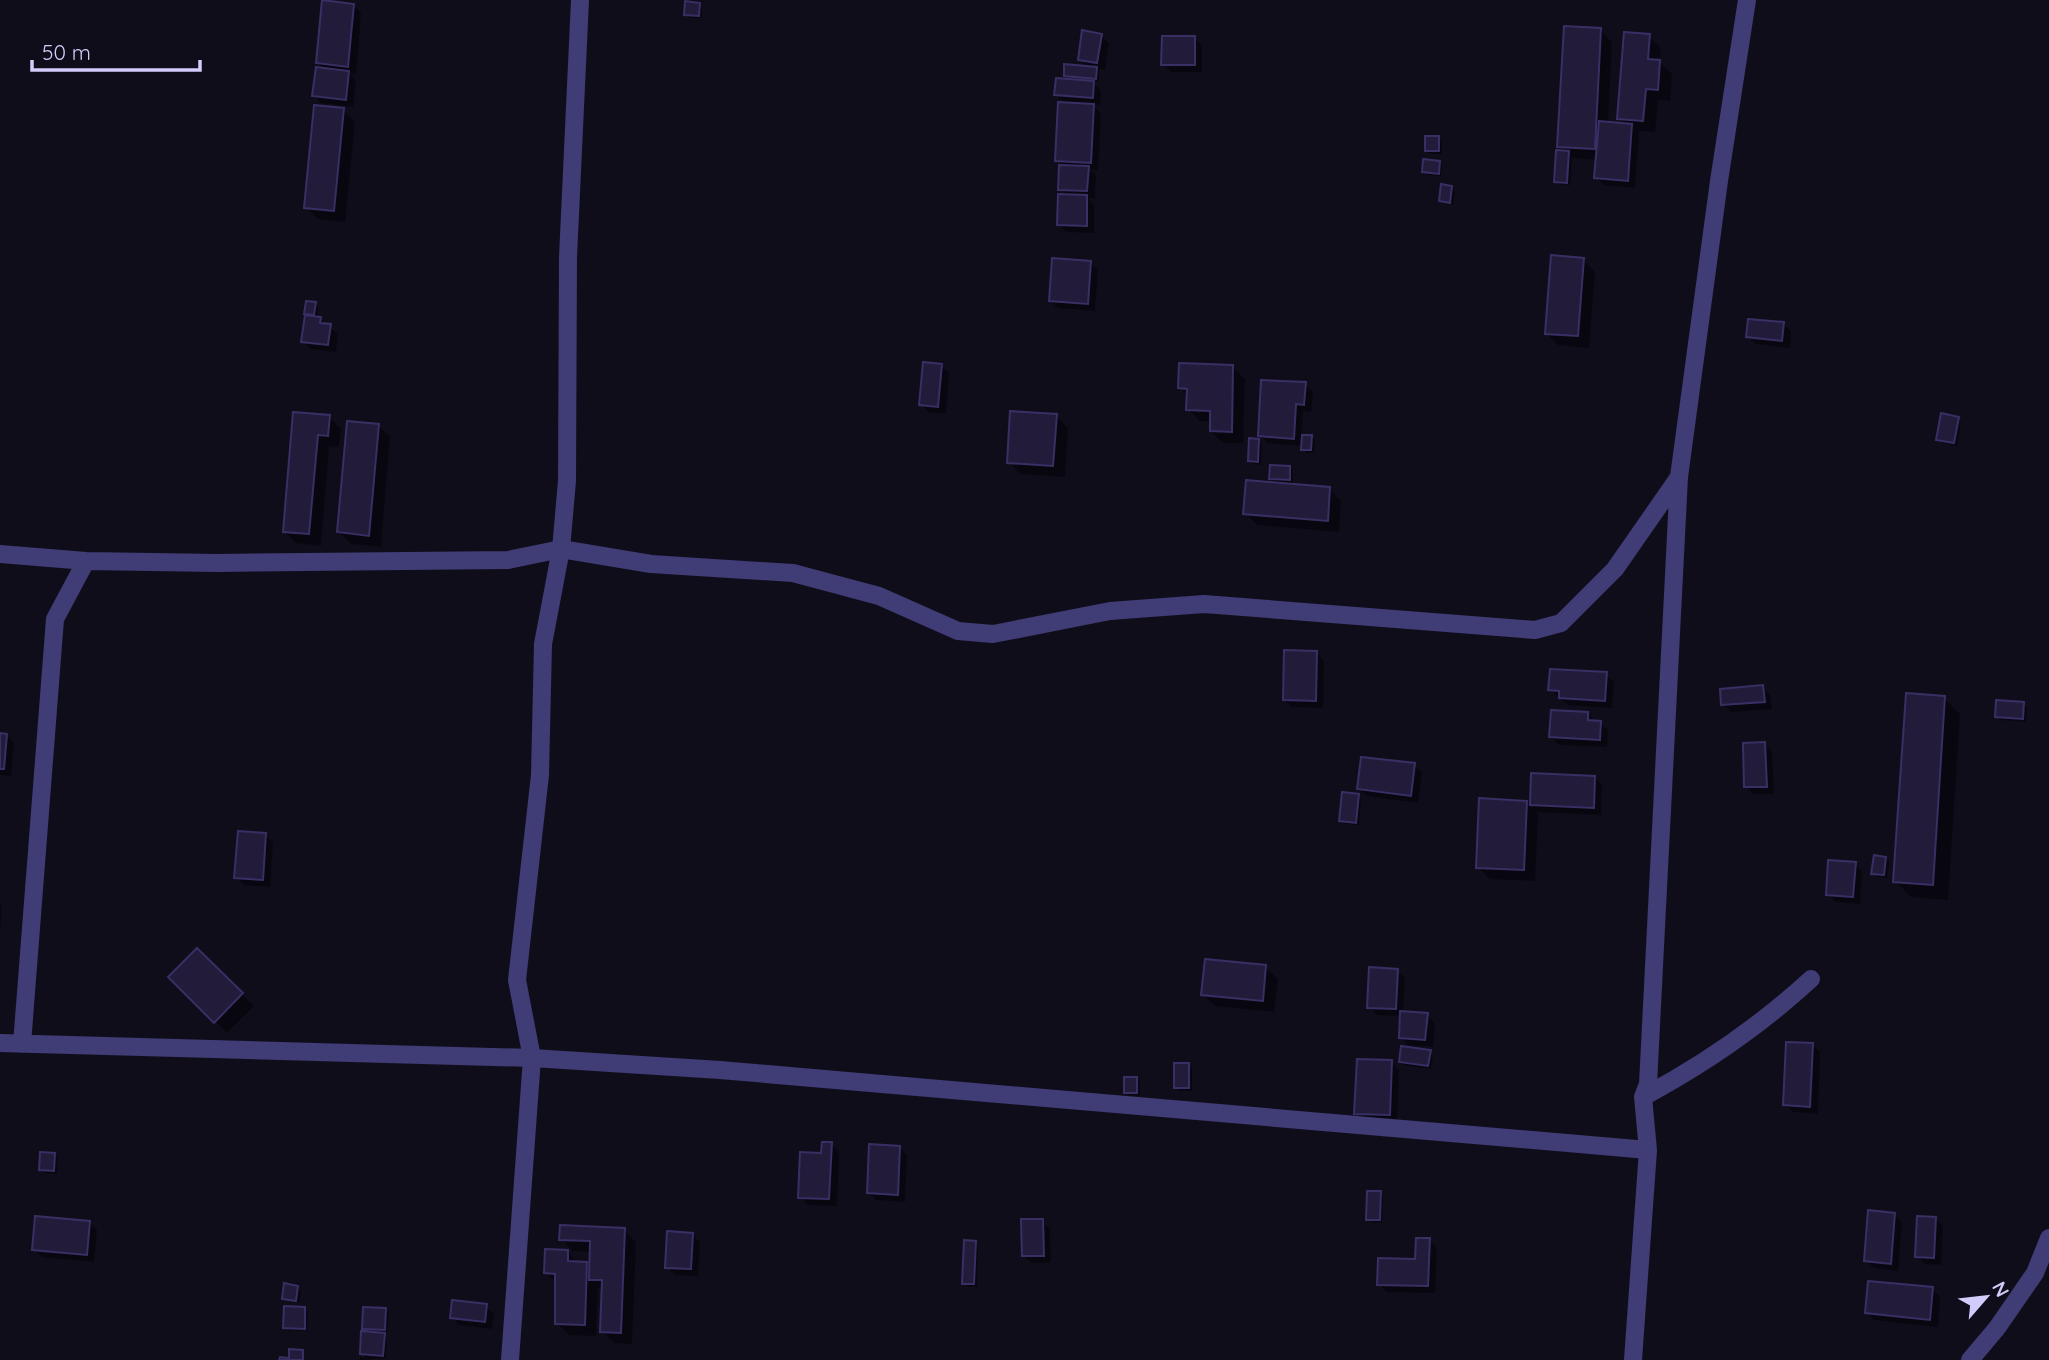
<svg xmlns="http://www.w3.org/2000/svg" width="2049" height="1360" viewBox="0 0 2049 1360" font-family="Quicksand,sans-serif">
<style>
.shadow{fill:#0007}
.building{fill:#221b3a;stroke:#3a2f64;stroke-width:2}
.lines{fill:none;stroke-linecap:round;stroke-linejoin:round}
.street{stroke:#3f3c76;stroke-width:18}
</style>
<rect width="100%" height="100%" fill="#100d1b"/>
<!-- shadow -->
<path class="shadow" d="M 699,4 L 702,8 L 702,18 L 689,18 L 686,14 Z
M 354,6 L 361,13 L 356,74 L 349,73 L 356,80 L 353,107 L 321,103 L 314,95 L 325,70 L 318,63 Z
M 1600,30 L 1612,42 L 1608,124 L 1626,125 L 1619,118 L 1649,36 L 1661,48 L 1660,63 L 1672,74 L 1670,101 L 1658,100 L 1655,132 L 1639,131 L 1635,188 L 1604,185 L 1596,177 L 1598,160 L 1572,158 L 1570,185 L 1559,184 L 1556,181 L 1565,153 L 1559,146 Z
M 1101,35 L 1109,43 L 1105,70 L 1099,69 L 1099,82 L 1092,81 L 1101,91 L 1100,105 L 1092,105 L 1101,113 L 1098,170 L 1090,169 L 1096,175 L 1095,198 L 1088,198 L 1094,205 L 1094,233 L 1066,232 L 1059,225 L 1067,196 L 1060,189 L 1061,164 L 1057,160 L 1066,104 L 1056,95 L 1071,81 L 1065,76 L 1088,67 L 1079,59 Z
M 1194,38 L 1202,45 L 1202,72 L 1171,72 L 1163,64 Z
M 343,110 L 355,122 L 345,222 L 318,219 L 306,207 Z
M 1438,138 L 1442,141 L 1442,154 L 1430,154 L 1427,150 Z
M 1439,163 L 1442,166 L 1441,176 L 1427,175 L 1424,172 Z
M 1451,187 L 1455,191 L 1453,205 L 1444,204 L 1441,201 Z
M 1583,260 L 1595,272 L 1589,348 L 1558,345 L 1546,333 Z
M 1090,263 L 1098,270 L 1095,311 L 1058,308 L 1050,301 Z
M 315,304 L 318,307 L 317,318 L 338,334 L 336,352 L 311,349 L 303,341 L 311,318 L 306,313 Z
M 1783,324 L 1791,331 L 1790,348 L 1756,344 L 1748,337 Z
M 941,366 L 949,373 L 946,414 L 928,412 L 921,404 Z
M 1233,367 L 1245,379 L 1243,443 L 1223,443 L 1211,431 L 1212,422 L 1200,421 L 1188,409 L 1189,396 L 1180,388 Z
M 1305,384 L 1313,392 L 1311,412 L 1303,411 L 1301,437 L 1311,437 L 1315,440 L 1314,453 L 1306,453 L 1303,446 L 1268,443 L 1260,436 Z
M 294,414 L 329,417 L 341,429 L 339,447 L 329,446 L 321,546 L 296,543 L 284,531 Z
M 1056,416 L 1068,428 L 1065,477 L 1021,474 L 1009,462 Z
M 1958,419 L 1961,422 L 1957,446 L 1942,443 L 1938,439 Z
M 378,425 L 390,437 L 381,547 L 351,544 L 339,532 Z
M 1259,441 L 1262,444 L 1261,465 L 1253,464 L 1250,460 Z
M 1290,467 L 1293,471 L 1293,486 L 1329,489 L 1341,501 L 1339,532 L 1257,525 L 1245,513 L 1277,485 L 1271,479 Z
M 1317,653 L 1324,661 L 1323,708 L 1292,707 L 1284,700 Z
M 1606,674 L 1614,682 L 1612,708 L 1568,705 L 1550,689 Z
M 1762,687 L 1770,695 L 1772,709 L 1731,712 L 1723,704 Z
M 1944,698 L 1960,714 L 1948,900 L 1911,897 L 1895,881 Z
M 2023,704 L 2027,707 L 2026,722 L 2000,720 L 1997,717 Z
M 1587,714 L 1608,730 L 1607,747 L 1559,745 L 1551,737 Z
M 0,735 L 6,735 L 14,743 L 11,776 L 0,775 Z
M 1765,744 L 1772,752 L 1774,794 L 1753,794 L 1746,786 Z
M 1414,765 L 1422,773 L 1418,803 L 1367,796 L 1359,789 Z
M 1533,775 L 1595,777 L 1602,785 L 1601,815 L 1535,812 L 1538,815 L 1535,881 L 1490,879 L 1478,867 L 1526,803 L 1532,808 Z
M 1358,795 L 1361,799 L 1359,825 L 1345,824 L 1341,821 Z
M 265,835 L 273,843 L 270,887 L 244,885 L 236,877 Z
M 1885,858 L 1889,862 L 1887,878 L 1877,877 L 1873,874 Z
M 1855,864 L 1862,872 L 1860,904 L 1835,902 L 1828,894 Z
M 0,904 L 2,906 L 0,931 Z
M 197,950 L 254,1006 L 227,1033 L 170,977 Z
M 1265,967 L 1278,979 L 1274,1012 L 1215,1006 L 1203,994 Z
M 1397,971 L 1405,978 L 1403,1013 L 1427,1015 L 1435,1023 L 1433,1047 L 1408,1045 L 1401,1037 L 1402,1016 L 1377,1015 L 1369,1007 Z
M 1812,1044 L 1820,1052 L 1818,1114 L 1793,1112 L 1785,1105 Z
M 1430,1052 L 1433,1055 L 1431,1069 L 1404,1065 L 1400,1062 Z
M 1391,1062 L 1399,1070 L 1397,1122 L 1364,1121 L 1356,1113 Z
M 1188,1064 L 1192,1068 L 1192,1091 L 1179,1091 L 1176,1087 Z
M 1136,1079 L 1140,1082 L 1140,1096 L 1129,1095 L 1126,1092 Z
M 831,1144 L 839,1152 L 837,1206 L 808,1205 L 800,1197 Z
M 900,1148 L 907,1155 L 905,1202 L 876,1200 L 869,1193 Z
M 55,1155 L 58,1158 L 57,1174 L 44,1173 L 41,1170 Z
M 1380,1193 L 1383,1196 L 1382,1223 L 1371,1222 L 1368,1219 Z
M 1894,1214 L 1902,1222 L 1898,1271 L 1874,1268 L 1866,1261 Z
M 1935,1218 L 1943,1226 L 1941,1265 L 1925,1264 L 1917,1256 Z
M 1042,1221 L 1050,1229 L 1051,1263 L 1031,1263 L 1023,1255 Z
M 89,1222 L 97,1230 L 94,1262 L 42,1257 L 34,1250 Z
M 624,1230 L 636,1242 L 632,1344 L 614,1343 L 602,1331 L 603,1292 L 598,1287 L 596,1336 L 569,1335 L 557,1323 L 557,1284 L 546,1273 L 568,1252 L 579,1264 L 587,1264 L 591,1268 L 591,1252 L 573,1251 L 561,1239 Z
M 692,1234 L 700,1242 L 698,1276 L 675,1275 L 667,1267 Z
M 1429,1240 L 1437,1248 L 1435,1293 L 1387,1292 L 1379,1284 L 1417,1261 Z
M 975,1242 L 978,1246 L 977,1287 L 967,1286 L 964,1283 Z
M 297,1287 L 301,1291 L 299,1303 L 287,1301 L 284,1298 Z
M 1933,1289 L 1940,1297 L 1938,1327 L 1874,1320 L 1866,1312 Z
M 486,1306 L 494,1314 L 492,1329 L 459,1325 L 451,1317 Z
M 304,1309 L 308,1312 L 307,1331 L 288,1330 L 285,1327 Z
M 385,1310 L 389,1313 L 387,1333 L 381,1332 L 387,1338 L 386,1358 L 360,1360 L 360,1357 L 366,1358 L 362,1353 L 369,1334 L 363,1328 Z"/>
<!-- building -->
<path class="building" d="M 322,0 L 354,4 L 348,67 L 316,63 Z
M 685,1 L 700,3 L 699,16 L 684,15 Z
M 1564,26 L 1601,28 L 1595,149 L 1557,147 Z
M 1082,30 L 1102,34 L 1097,63 L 1078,60 Z
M 1624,32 L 1650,34 L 1648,59 L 1660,60 L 1658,90 L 1646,89 L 1643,121 L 1617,119 Z
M 1162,36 L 1195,36 L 1195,65 L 1161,65 Z
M 1064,64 L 1097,67 L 1096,79 L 1064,76 Z
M 316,67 L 349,71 L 346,100 L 312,96 Z
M 1056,78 L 1094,81 L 1093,98 L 1054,95 Z
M 1058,102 L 1094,104 L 1091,163 L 1055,161 Z
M 314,105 L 344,108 L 334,211 L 304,208 Z
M 1599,121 L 1632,124 L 1628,181 L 1594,178 Z
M 1425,136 L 1439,136 L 1439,151 L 1425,151 Z
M 1556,150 L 1569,151 L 1567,183 L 1554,182 Z
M 1423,159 L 1440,161 L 1439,174 L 1422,172 Z
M 1059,165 L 1089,166 L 1087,191 L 1058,190 Z
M 1441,184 L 1452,186 L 1450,203 L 1439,201 Z
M 1058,194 L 1087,195 L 1087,226 L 1057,225 Z
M 1551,255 L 1584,258 L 1578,336 L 1545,334 Z
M 1052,258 L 1091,261 L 1088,304 L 1049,301 Z
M 306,301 L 316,302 L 314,315 L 304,314 Z
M 305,315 L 321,317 L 320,323 L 331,324 L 328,345 L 301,342 Z
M 1748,319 L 1784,322 L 1782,341 L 1746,337 Z
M 923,362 L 942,364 L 938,407 L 919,405 Z
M 1179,363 L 1233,365 L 1232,432 L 1210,431 L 1210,411 L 1186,410 L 1187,389 L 1178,388 Z
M 1261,380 L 1306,382 L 1304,405 L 1296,404 L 1294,439 L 1258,436 Z
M 1010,411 L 1057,414 L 1053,466 L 1007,463 Z
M 293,412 L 330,415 L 328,436 L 318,435 L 309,534 L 283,532 Z
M 1941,413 L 1959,417 L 1954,443 L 1936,440 Z
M 347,421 L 379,424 L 369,536 L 337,532 Z
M 1302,435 L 1312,435 L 1311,450 L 1301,450 Z
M 1249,438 L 1259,439 L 1258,462 L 1248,461 Z
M 1270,465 L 1290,466 L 1290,480 L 1269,479 Z
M 1246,480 L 1330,487 L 1328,521 L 1243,514 Z
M 1284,650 L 1317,651 L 1316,701 L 1283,700 Z
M 1550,669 L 1607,672 L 1605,701 L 1559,698 L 1559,691 L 1548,690 Z
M 1763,685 L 1765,702 L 1721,705 L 1720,689 Z
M 1906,693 L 1945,696 L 1933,885 L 1893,882 Z
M 1996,700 L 2024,702 L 2023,719 L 1995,717 Z
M 1551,710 L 1588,712 L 1588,720 L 1601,721 L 1600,740 L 1549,737 Z
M 0,733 L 7,734 L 4,769 L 0,769 Z
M 1765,742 L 1767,787 L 1744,787 L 1743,743 Z
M 1361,757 L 1415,763 L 1411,796 L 1357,789 Z
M 1531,773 L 1595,776 L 1594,808 L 1530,805 Z
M 1342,792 L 1359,794 L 1356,823 L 1339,821 Z
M 1479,798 L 1527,801 L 1524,870 L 1476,868 Z
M 238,831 L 266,833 L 263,880 L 234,878 Z
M 1874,855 L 1886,857 L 1884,875 L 1871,874 Z
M 1828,860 L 1856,862 L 1853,897 L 1826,895 Z
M 197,948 L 243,993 L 214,1023 L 168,977 Z
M 1205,959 L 1266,965 L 1263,1001 L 1201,995 Z
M 1369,967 L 1398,969 L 1396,1009 L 1367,1008 Z
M 1400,1011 L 1428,1013 L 1425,1040 L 1399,1038 Z
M 1786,1042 L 1813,1043 L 1810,1107 L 1783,1105 Z
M 1401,1046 L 1431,1050 L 1428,1066 L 1399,1062 Z
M 1357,1059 L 1392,1060 L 1390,1115 L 1354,1114 Z
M 1174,1063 L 1189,1063 L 1189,1088 L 1174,1088 Z
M 1124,1077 L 1137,1077 L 1137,1093 L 1124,1093 Z
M 822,1142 L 832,1142 L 829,1199 L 798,1198 L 800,1152 L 821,1153 Z
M 869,1144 L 900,1146 L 898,1195 L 867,1193 Z
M 40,1152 L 55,1153 L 54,1171 L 39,1170 Z
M 1367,1191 L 1381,1191 L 1380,1220 L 1366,1220 Z
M 1868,1210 L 1895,1213 L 1891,1264 L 1864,1261 Z
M 35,1216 L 90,1221 L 87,1255 L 32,1250 Z
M 1917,1216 L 1936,1217 L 1934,1258 L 1915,1257 Z
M 1021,1219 L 1043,1219 L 1044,1256 L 1022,1256 Z
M 560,1225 L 625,1228 L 621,1333 L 600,1332 L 602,1280 L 589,1280 L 590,1241 L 559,1240 Z
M 667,1231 L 693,1233 L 691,1269 L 665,1268 Z
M 1416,1238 L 1430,1238 L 1428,1286 L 1377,1285 L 1378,1258 L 1415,1259 Z
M 964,1240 L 976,1241 L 974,1284 L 962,1284 Z
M 545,1249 L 568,1250 L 568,1261 L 587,1262 L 585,1325 L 555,1324 L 555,1274 L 544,1273 Z
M 1868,1281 L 1933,1287 L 1930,1320 L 1865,1313 Z
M 284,1283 L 298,1286 L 296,1301 L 282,1299 Z
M 452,1300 L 487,1304 L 485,1322 L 450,1318 Z
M 284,1306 L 305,1307 L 305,1329 L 283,1328 Z
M 363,1307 L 386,1308 L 385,1330 L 362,1329 Z
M 361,1331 L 385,1333 L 383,1356 L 360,1354 Z
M 289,1349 L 303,1350 L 303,1360 L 279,1360 L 280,1357 L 289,1358 Z"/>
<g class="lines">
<!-- street -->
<path class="street" d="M 0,554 L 86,561 L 217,563 L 508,560 L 561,549 L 651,564 L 793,573 L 879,596 L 958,631 L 993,634 L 1110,611 L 1204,604 L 1535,630 L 1561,623 L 1615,569 L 1679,477
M 0,1043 L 532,1058 L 720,1070 L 1648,1150
M 22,1044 L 55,619 L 86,561
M 1643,1097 C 1703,1065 1761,1025 1811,979
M 510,1360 L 532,1058 L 517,980 L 540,775 L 543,644 L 561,549 L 567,481 L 568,257 L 580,0
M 1633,1360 L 1648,1150 L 1643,1097 L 1648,1084 L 1679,477 L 1719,181 L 1747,0
M 1970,1360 L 1997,1328 L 2035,1273 L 2049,1238"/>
</g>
<!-- north arrow -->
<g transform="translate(1986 1297) rotate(62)" stroke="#100d1b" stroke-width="5" paint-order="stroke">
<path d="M0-5L12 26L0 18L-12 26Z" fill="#d2ccfa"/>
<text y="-10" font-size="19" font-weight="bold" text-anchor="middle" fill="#d2ccfa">N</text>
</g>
<!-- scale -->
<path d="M32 60v10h168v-10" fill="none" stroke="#d2ccfa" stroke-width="3.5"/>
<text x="42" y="60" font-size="21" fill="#d2ccfa" stroke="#100d1b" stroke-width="5" paint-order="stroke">50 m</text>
</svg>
